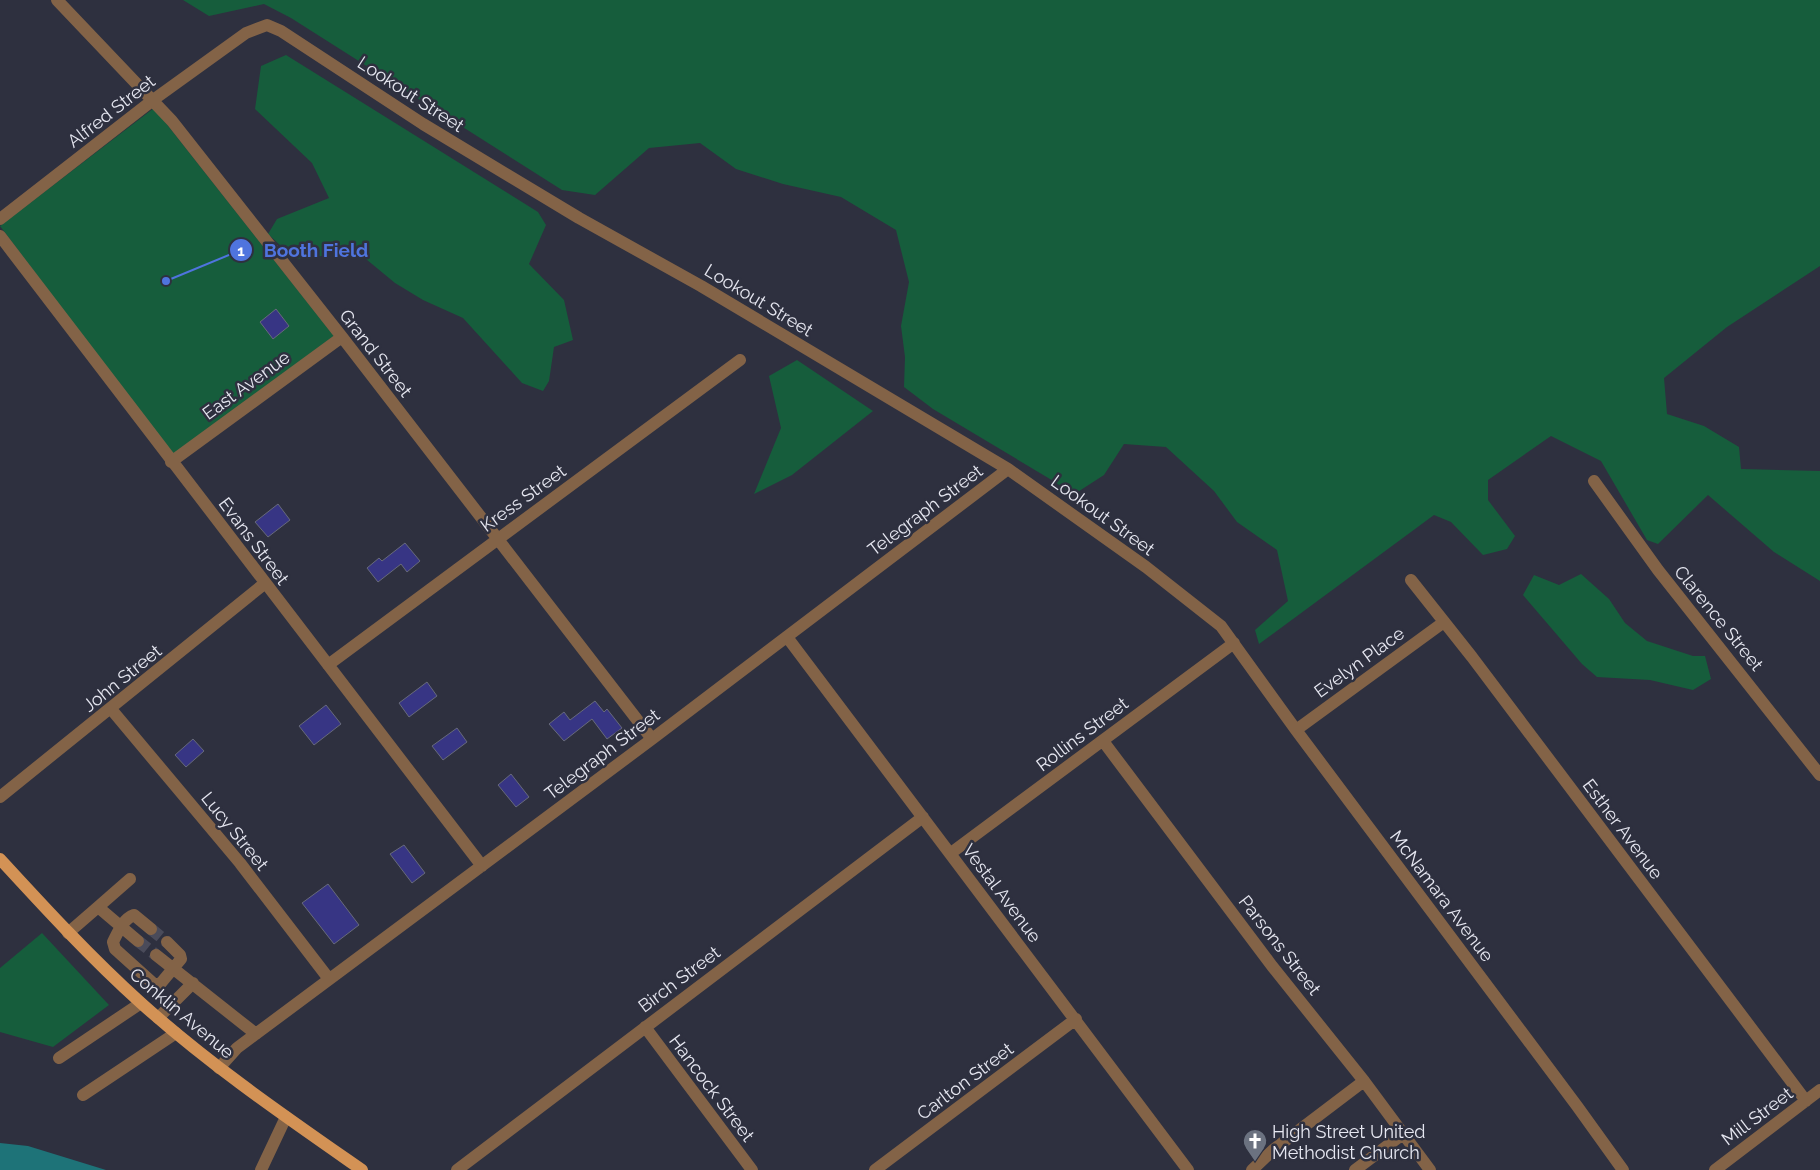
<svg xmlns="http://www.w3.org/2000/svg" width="1820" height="1170" viewBox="0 0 1820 1170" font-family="Raleway,sans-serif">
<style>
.green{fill:#165d3c}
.water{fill:#1e7378}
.building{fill:#373584;stroke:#676a7b}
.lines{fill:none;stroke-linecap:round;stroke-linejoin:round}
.minor-tunnel{stroke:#4a4b5a;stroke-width:12;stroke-dasharray:12 6;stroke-linecap:butt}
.minor{stroke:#836347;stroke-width:12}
.major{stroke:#d39255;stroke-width:12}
.labels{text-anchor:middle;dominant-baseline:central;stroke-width:5;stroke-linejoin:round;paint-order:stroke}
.street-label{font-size:18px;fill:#e6e7f1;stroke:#2e303f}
.poi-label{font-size:18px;fill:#e6e7f1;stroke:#2e303f;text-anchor:start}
.leader{fill:none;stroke:#4f74de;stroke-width:2}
.callout-dot{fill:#4f74de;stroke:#2e303f;stroke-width:2}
.mark-label{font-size:15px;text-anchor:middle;font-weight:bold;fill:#fff}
.callout-label{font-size:19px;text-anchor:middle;font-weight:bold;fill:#4f74de;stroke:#2e303f;stroke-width:5;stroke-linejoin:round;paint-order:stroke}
</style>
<rect width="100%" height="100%" fill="#2e303f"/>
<!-- green -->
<path class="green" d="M 183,0 L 1820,0 L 1820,266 L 1727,327 L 1664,378 L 1667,414 L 1704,426 L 1739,447 L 1741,469 L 1820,471 L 1820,581 L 1774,552 L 1708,495 L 1658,544 L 1647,540 L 1601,461 L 1551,436 L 1488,480 L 1488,500 L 1515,536 L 1507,549 L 1483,555 L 1451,522 L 1434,515 L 1259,644 L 1255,630 L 1288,601 L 1277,550 L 1237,522 L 1214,491 L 1166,447 L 1124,444 L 1104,475 L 1073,495 L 1055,482 L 933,409 L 904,387 L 905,357 L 901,326 L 909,282 L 896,230 L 841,197 L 783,184 L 736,169 L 700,143 L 649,148 L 595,195 L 562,190 L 291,18 L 264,4 L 209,16 Z
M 286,55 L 538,212 L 546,225 L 529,264 L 564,300 L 573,340 L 554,347 L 549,381 L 543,391 L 522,383 L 463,318 L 423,300 L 395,283 L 349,245 L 322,256 L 295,259 L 268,234 L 277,219 L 329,198 L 312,163 L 255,109 L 261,66 Z
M 154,108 L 334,336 L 172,455 L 0,226 Z
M 797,360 L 873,411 L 792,475 L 754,494 L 781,428 L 769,376 Z
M 1581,574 L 1609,599 L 1625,623 L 1647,641 L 1693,656 L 1705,656 L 1711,679 L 1693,690 L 1650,680 L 1597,677 L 1582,664 L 1523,595 L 1534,575 L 1559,585 Z
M 42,933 L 109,1005 L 53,1047 L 0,1032 L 0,968 Z"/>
<!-- water -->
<path class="water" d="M 0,1143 L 28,1146 L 106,1170 L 0,1170 Z"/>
<!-- building -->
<path class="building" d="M 276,309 L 289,326 L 273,339 L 260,322 Z
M 278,504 L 290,520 L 268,537 L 255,522 Z
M 405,543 L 420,561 L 407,572 L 401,564 L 378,582 L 367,568 L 379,558 L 382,561 Z
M 427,682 L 437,696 L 409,717 L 399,703 Z
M 595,701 L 604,712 L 607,709 L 622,728 L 607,739 L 592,719 L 564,741 L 549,724 L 564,712 L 570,720 Z
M 326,705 L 341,724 L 314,745 L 299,726 Z
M 457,728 L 467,742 L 443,760 L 432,746 Z
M 193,739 L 204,751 L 186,767 L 175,755 Z
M 511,774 L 529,797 L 516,807 L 498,785 Z
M 404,845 L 425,873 L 412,883 L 390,854 Z
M 328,884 L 359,925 L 334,944 L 302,903 Z"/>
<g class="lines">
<!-- minor-tunnel -->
<path class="minor-tunnel" d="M 151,929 L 167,942
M 138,941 L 156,955"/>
<!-- minor -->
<path class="minor" d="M 57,0 L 172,121 L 342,337 L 652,739
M 0,219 L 153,100 L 246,33 L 267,25 L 281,31 L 423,124 L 579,218 L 701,286 L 1008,469 L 1146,567 L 1221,626 L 1296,730 L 1577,1106 L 1623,1170
M 0,236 L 482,866
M 171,462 L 342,337
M 1594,481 L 1658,570 L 1820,775
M 1411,580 L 1472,657 L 1806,1101
M 787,637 L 1188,1170
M 328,665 L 740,360
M 111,709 L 240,863 L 329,979
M 1296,730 L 1444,622
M 1103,741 L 1272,966 L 1364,1081 L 1430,1170
M 0,797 L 264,584
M 951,853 L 1234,643
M 98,907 L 130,879
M 151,929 L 134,915 C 123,919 118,932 113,942 L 115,949 L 155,985 L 161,983 L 181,959 L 180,955 L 167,942
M 68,933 L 98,907 L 138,941
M 156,955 L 256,1034
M 158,1018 L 193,983
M 645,1027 L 752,1170
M 59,1058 L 141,1003
M 219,1068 L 237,1048 L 652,739 L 1008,469
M 83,1095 L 176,1033
M 261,1170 L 286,1117
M 457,1170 L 923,817
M 875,1170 L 1076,1019
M 1252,1170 L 1273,1150 L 1364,1081
M 1355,1170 L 1403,1134
M 1715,1170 L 1820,1090"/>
<!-- major -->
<path class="major" d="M 0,859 C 45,908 91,958 141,1003 C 210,1065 286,1117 362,1170"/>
</g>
<!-- icons -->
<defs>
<g id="church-pin" transform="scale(1.25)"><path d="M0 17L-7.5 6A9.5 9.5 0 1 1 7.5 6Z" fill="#6b7280" stroke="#2e303f"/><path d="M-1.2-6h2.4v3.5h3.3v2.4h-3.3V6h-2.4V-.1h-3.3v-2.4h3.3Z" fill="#fff"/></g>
</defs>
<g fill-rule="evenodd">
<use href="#church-pin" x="1255" y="1141"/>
</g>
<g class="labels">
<!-- street labels -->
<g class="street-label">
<text transform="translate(411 94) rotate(33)">Lookout Street</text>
<text transform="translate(111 111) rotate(-38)">Alfred Street</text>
<text transform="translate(759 300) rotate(31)">Lookout Street</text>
<text transform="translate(376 353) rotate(52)">Grand Street</text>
<text transform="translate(246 385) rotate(-36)">East Avenue</text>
<text transform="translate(523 498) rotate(-36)">Kress Street</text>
<text transform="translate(925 510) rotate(-37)">Telegraph Street</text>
<text transform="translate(1103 515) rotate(36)">Lookout Street</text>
<text transform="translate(254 541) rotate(53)">Evans Street</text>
<text transform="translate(1719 618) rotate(51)">Clarence Street</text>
<text transform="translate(1359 662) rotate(-36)">Evelyn Place</text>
<text transform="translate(122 678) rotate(-39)">John Street</text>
<text transform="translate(1082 734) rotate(-37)">Rollins Street</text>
<text transform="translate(602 754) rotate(-37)">Telegraph Street</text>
<text transform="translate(1623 829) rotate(53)">Esther Avenue</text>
<text transform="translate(235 831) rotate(51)">Lucy Street</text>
<text transform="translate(1002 893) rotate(53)">Vestal Avenue</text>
<text transform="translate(1442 896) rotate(53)">McNamara Avenue</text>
<text transform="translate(1280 945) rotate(52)">Parsons Street</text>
<text transform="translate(679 979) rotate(-37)">Birch Street</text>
<text transform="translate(182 1013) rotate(40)">Conklin Avenue</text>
<text transform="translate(965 1081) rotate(-37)">Carlton Street</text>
<text transform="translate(712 1088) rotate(53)">Hancock Street</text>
<text transform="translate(1757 1116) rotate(-37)">Mill Street</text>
</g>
<!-- poi labels -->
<g class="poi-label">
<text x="1272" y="1131">High Street United<tspan x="1272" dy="21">Methodist Church</tspan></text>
</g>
</g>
<!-- callouts -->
<path class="leader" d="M166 281L241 250"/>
<g class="callout-dot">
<circle cx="166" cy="281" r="5"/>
<circle cx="241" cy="250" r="12"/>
</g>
<g class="mark-label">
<text x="241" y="256">1</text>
</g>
<g class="callout-label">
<text x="316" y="257">Booth Field</text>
</g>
</svg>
